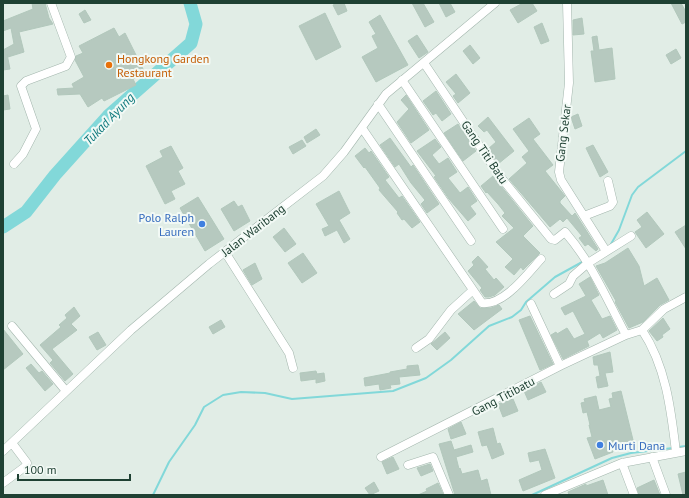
<svg xmlns="http://www.w3.org/2000/svg" width="689" height="498" viewBox="0 0 689 498" font-family="'PT Sans',sans-serif">
<style>
.lines{fill:none;stroke-linecap:round;stroke-linejoin:round}
.stream{stroke:#82d8d9;stroke-width:2}
.river{stroke:#82d8d9;stroke-width:13}
.building{fill:#b6c9bf;stroke:#b2c8bc}
.minor-casing{stroke:#a3b6ad;stroke-width:9}
.minor{stroke:#fff;stroke-width:8}
.food-dot{fill:#e8710a;stroke:#f2f9f5;stroke-width:1.5}
.shop-dot{fill:#3f7fe0;stroke:#f2f9f5;stroke-width:1.5}
.labels{text-anchor:middle;dominant-baseline:central;stroke-width:4;stroke-linejoin:round;paint-order:stroke}
.food-label{font-size:12px;fill:#c56008;stroke:#f2f9f5;text-anchor:start}
.street-label{font-size:12px;fill:#1f4133;stroke:#f2f9f5}
.shop-label{font-size:12px;fill:#366cbe;stroke:#f2f9f5;text-anchor:end}
.water-label{font-size:13px;font-style:italic;fill:#117a7e;stroke:#f2f9f5}
</style>
<rect width="100%" height="100%" fill="#e1ede6"/>
<g class="lines">
<!-- stream -->
<path class="stream" d="M 611,244 L 619,230 L 632,195 L 638,187 L 686,151
M 678,447 L 686,446
M 153,495 L 169,462 L 195,425 L 204,407 L 223,395 L 241,392 L 265,393 L 292,399 L 393,391 L 426,378 L 451,360 L 489,326 L 512,317 L 521,310 L 526,302 L 555,277 L 584,261
M 532,495 L 612,458 L 631,453 L 673,448"/>
<!-- river -->
<path class="river" d="M 3,227 L 26,212 L 55,175 L 108,116 L 191,43 L 196,24 L 190,3"/>
</g>
<!-- building -->
<path class="building" d="M 32,3 L 45,3 L 49,18 L 53,24 L 19,32 L 24,52 L 8,57 L 7,54 L 10,69 L 3,70 L 3,50 L 14,44 L 11,28 L 3,31 L 3,21 L 33,9 Z
M 338,3 L 344,3 L 347,11 L 338,15 L 333,5 Z
M 412,3 L 423,3 L 434,22 L 425,27 Z
M 439,3 L 450,3 L 455,12 L 446,17 Z
M 523,3 L 532,3 L 537,11 L 518,23 L 510,10 Z
M 671,3 L 681,3 L 686,12 L 686,22 L 682,24 Z
M 85,10 L 91,20 L 84,23 L 79,14 Z
M 325,13 L 341,47 L 316,60 L 299,26 Z
M 380,15 L 408,65 L 376,82 L 362,57 L 378,48 L 372,36 L 376,34 L 369,22 Z
M 582,18 L 584,34 L 573,35 L 573,20 Z
M 542,23 L 549,41 L 541,44 L 534,27 Z
M 114,28 L 119,37 L 125,33 L 145,73 L 133,79 L 136,85 L 104,101 L 102,98 L 88,107 L 80,94 L 58,95 L 57,89 L 74,88 L 72,84 L 84,77 L 75,60 L 76,56 L 83,53 L 79,46 Z
M 417,35 L 428,52 L 419,58 L 408,41 Z
M 597,36 L 599,50 L 612,48 L 615,79 L 595,82 L 591,51 L 594,51 L 592,37 Z
M 470,45 L 480,58 L 473,64 L 463,51 Z
M 676,49 L 681,58 L 671,64 L 666,55 Z
M 456,74 L 470,93 L 458,103 L 453,96 L 456,94 L 446,82 Z
M 436,91 L 451,114 L 442,121 L 436,113 L 433,115 L 423,101 Z
M 8,95 L 10,109 L 3,110 L 3,96 Z
M 406,95 L 429,130 L 411,143 L 397,122 L 409,109 L 401,100 Z
M 578,114 L 582,126 L 575,129 L 571,117 Z
M 488,117 L 514,151 L 498,164 L 488,149 L 496,142 L 487,130 L 484,132 L 478,126 Z
M 529,118 L 540,134 L 533,139 L 553,165 L 545,171 L 565,196 L 560,201 L 560,203 L 572,216 L 575,213 L 598,249 L 596,251 L 588,244 L 585,246 L 579,238 L 582,236 L 567,218 L 563,222 L 560,219 L 550,227 L 509,179 L 527,163 L 522,157 L 529,151 L 513,129 Z
M 458,124 L 476,151 L 463,161 L 444,133 Z
M 316,129 L 320,135 L 307,143 L 304,137 Z
M 390,138 L 411,167 L 413,165 L 439,204 L 427,213 L 421,204 L 425,200 L 411,183 L 399,164 L 395,167 L 380,145 Z
M 435,139 L 441,147 L 432,155 L 439,164 L 448,158 L 457,172 L 448,178 L 460,193 L 468,187 L 477,201 L 470,206 L 476,214 L 468,221 L 449,199 L 434,177 L 436,176 L 417,151 Z
M 302,140 L 306,146 L 293,154 L 289,147 Z
M 593,145 L 608,172 L 600,177 L 586,148 Z
M 171,146 L 183,168 L 178,171 L 185,184 L 171,191 L 175,199 L 165,204 L 146,166 L 163,157 L 160,151 Z
M 365,148 L 369,153 L 371,151 L 389,177 L 385,180 L 399,198 L 402,196 L 420,222 L 412,228 L 404,219 L 402,220 L 397,213 L 398,212 L 379,190 L 380,188 L 365,167 L 364,168 L 355,156 Z
M 493,176 L 533,226 L 523,236 L 540,253 L 523,270 L 521,267 L 514,275 L 505,267 L 513,259 L 496,242 L 514,228 L 502,216 L 505,213 L 498,204 L 487,192 L 486,193 L 481,186 Z
M 339,191 L 350,213 L 339,220 L 350,239 L 344,243 L 337,230 L 325,236 L 322,229 L 329,226 L 316,204 Z
M 198,197 L 224,239 L 205,251 L 180,208 Z
M 234,201 L 238,207 L 242,205 L 250,221 L 234,231 L 221,209 Z
M 647,212 L 664,234 L 646,248 L 635,232 L 642,227 L 637,220 Z
M 686,225 L 686,249 L 675,232 Z
M 284,228 L 296,244 L 285,252 L 273,237 Z
M 628,248 L 639,266 L 644,286 L 657,278 L 669,300 L 660,305 L 643,322 L 629,328 L 615,302 L 616,301 L 596,266 L 605,263 Z
M 303,253 L 317,273 L 302,283 L 288,263 Z
M 478,256 L 488,267 L 485,269 L 494,280 L 496,278 L 504,287 L 495,295 L 489,297 L 485,297 L 480,290 L 482,288 L 468,271 L 474,265 L 472,262 Z
M 255,263 L 262,279 L 252,285 L 243,270 Z
M 590,277 L 599,295 L 591,300 L 602,319 L 610,316 L 617,330 L 603,338 L 600,333 L 587,341 L 589,346 L 563,359 L 551,335 L 556,332 L 557,334 L 567,328 L 574,339 L 585,334 L 573,311 L 565,315 L 561,308 L 586,296 L 579,284 Z
M 474,301 L 480,308 L 491,308 L 499,305 L 502,309 L 474,330 L 458,314 Z
M 74,307 L 80,316 L 71,324 L 77,330 L 52,349 L 73,374 L 65,381 L 50,363 L 53,360 L 40,345 L 61,327 L 59,325 L 67,318 L 65,315 Z
M 530,316 L 553,364 L 540,370 L 519,320 Z
M 663,318 L 670,329 L 662,335 L 663,337 L 657,341 L 649,331 Z
M 221,320 L 225,327 L 213,334 L 209,327 Z
M 3,329 L 23,354 L 3,370 Z
M 98,332 L 106,345 L 97,350 L 89,337 Z
M 445,332 L 450,338 L 437,350 L 431,344 Z
M 610,352 L 613,372 L 605,373 L 608,386 L 598,388 L 596,377 L 600,376 L 598,365 L 594,365 L 593,357 Z
M 31,364 L 39,373 L 42,371 L 53,384 L 45,391 L 26,368 Z
M 418,365 L 420,375 L 399,377 L 400,384 L 390,385 L 391,388 L 380,390 L 379,384 L 365,386 L 364,378 L 390,373 L 390,372 L 407,369 L 407,366 Z
M 316,371 L 317,374 L 324,373 L 325,381 L 316,383 L 316,379 L 301,381 L 300,373 Z
M 541,382 L 546,392 L 528,400 L 524,391 Z
M 621,391 L 634,444 L 612,449 L 613,452 L 595,459 L 587,438 L 592,437 L 589,425 L 590,425 L 587,412 L 583,413 L 581,403 L 585,402 L 584,399 L 596,396 L 599,410 L 611,407 L 609,399 L 613,398 L 612,393 Z
M 513,399 L 518,411 L 503,417 L 498,404 Z
M 461,422 L 466,434 L 451,439 L 448,429 Z
M 493,428 L 497,444 L 500,443 L 504,454 L 492,459 L 487,445 L 482,446 L 478,432 Z
M 451,441 L 454,450 L 471,445 L 473,452 L 456,457 L 459,469 L 460,468 L 462,474 L 478,470 L 481,481 L 487,479 L 491,495 L 455,495 L 439,444 Z
M 545,449 L 555,478 L 523,491 L 519,480 L 542,470 L 539,460 L 530,462 L 528,453 Z
M 393,457 L 399,469 L 387,474 L 382,462 Z
M 430,464 L 433,471 L 421,476 L 417,468 Z
M 686,472 L 686,495 L 683,495 L 678,474 Z
M 603,480 L 608,495 L 569,495 L 568,492 L 586,484 L 586,486 Z
M 654,480 L 660,495 L 639,495 L 637,488 Z
M 374,482 L 379,491 L 370,495 L 365,488 Z
M 438,483 L 443,494 L 418,495 L 427,491 L 426,489 Z"/>
<g class="lines">
<!-- minor casing -->
<g class="minor-casing">
<path id="minor" d="M 567,3 L 569,83 L 559,172 L 561,180 L 606,251
M 424,63 L 499,175 L 551,239 L 555,240 L 565,232 C 592,263 607,300 626,335
M 402,80 L 503,229
M 378,104 L 471,241
M 362,128 L 482,303 C 504,306 528,273 541,259
M 14,164 L 23,154 L 36,129 L 21,86 L 26,81 L 66,66 L 71,57 L 51,3
M 584,216 L 610,206 L 613,202 L 608,181
M 225,252 L 289,353 L 293,368
M 554,294 L 569,284 L 573,276 L 588,263 L 631,236
M 531,304 L 560,366
M 12,326 L 66,391
M 642,330 C 666,366 671,410 676,452
M 642,330 L 664,309 L 686,297
M 416,348 L 429,339 L 451,310 L 473,290
M 3,451 L 131,330 L 209,264 L 323,176 L 344,152 L 386,94 L 495,3
M 381,457 L 560,366 L 626,335 L 642,330
M 652,457 L 666,495
M 622,463 L 634,495
M 408,465 L 433,457 L 449,495
M 3,483 L 26,466 L 27,463 L 12,443
M 545,495 L 622,463 L 686,451"/>
</g>
<!-- minor -->
<use href="#minor" class="minor"/>
</g>
<!-- markers -->
<circle class="food-dot" cx="109" cy="65" r="4"/>
<g class="shop-dot">
<circle cx="202" cy="224" r="4"/>
<circle cx="600" cy="445" r="4"/>
</g>
<g class="labels">
<!-- food labels -->
<g class="food-label">
<text x="117" y="58">Hongkong Garden<tspan x="117" dy="14">Restaurant</tspan></text>
</g>
<!-- street labels -->
<g class="street-label">
<text transform="translate(563 133) rotate(-83)">Gang Sekar</text>
<text transform="translate(485 152) rotate(56)">Gang Titi Batu</text>
<text transform="translate(253 230) rotate(-38)">Jalan Waribang</text>
<text transform="translate(503 396) rotate(-28)">Gang Titibatu</text>
</g>
<!-- shop labels -->
<g class="shop-label">
<text x="194" y="217">Polo Ralph<tspan x="194" dy="14">Lauren</tspan></text>
<text x="608" y="445" text-anchor="start">Murti Dana</text>
</g>
<!-- water labels -->
<g class="water-label">
<text transform="translate(109 119) rotate(-46)">Tukad Ayung</text>
</g>
</g>
<!-- border -->
<rect width="689" height="498" fill="none" stroke="#1f4133" stroke-width="8"/>
<!-- scale -->
<path d="M18 474v6h112v-6" fill="none" stroke="#1f4133" stroke-width="2"/>
<text x="24" y="474" font-size="12" fill="#1f4133" stroke="#f2f9f5" stroke-width="3" paint-order="stroke">100 m</text>
</svg>
